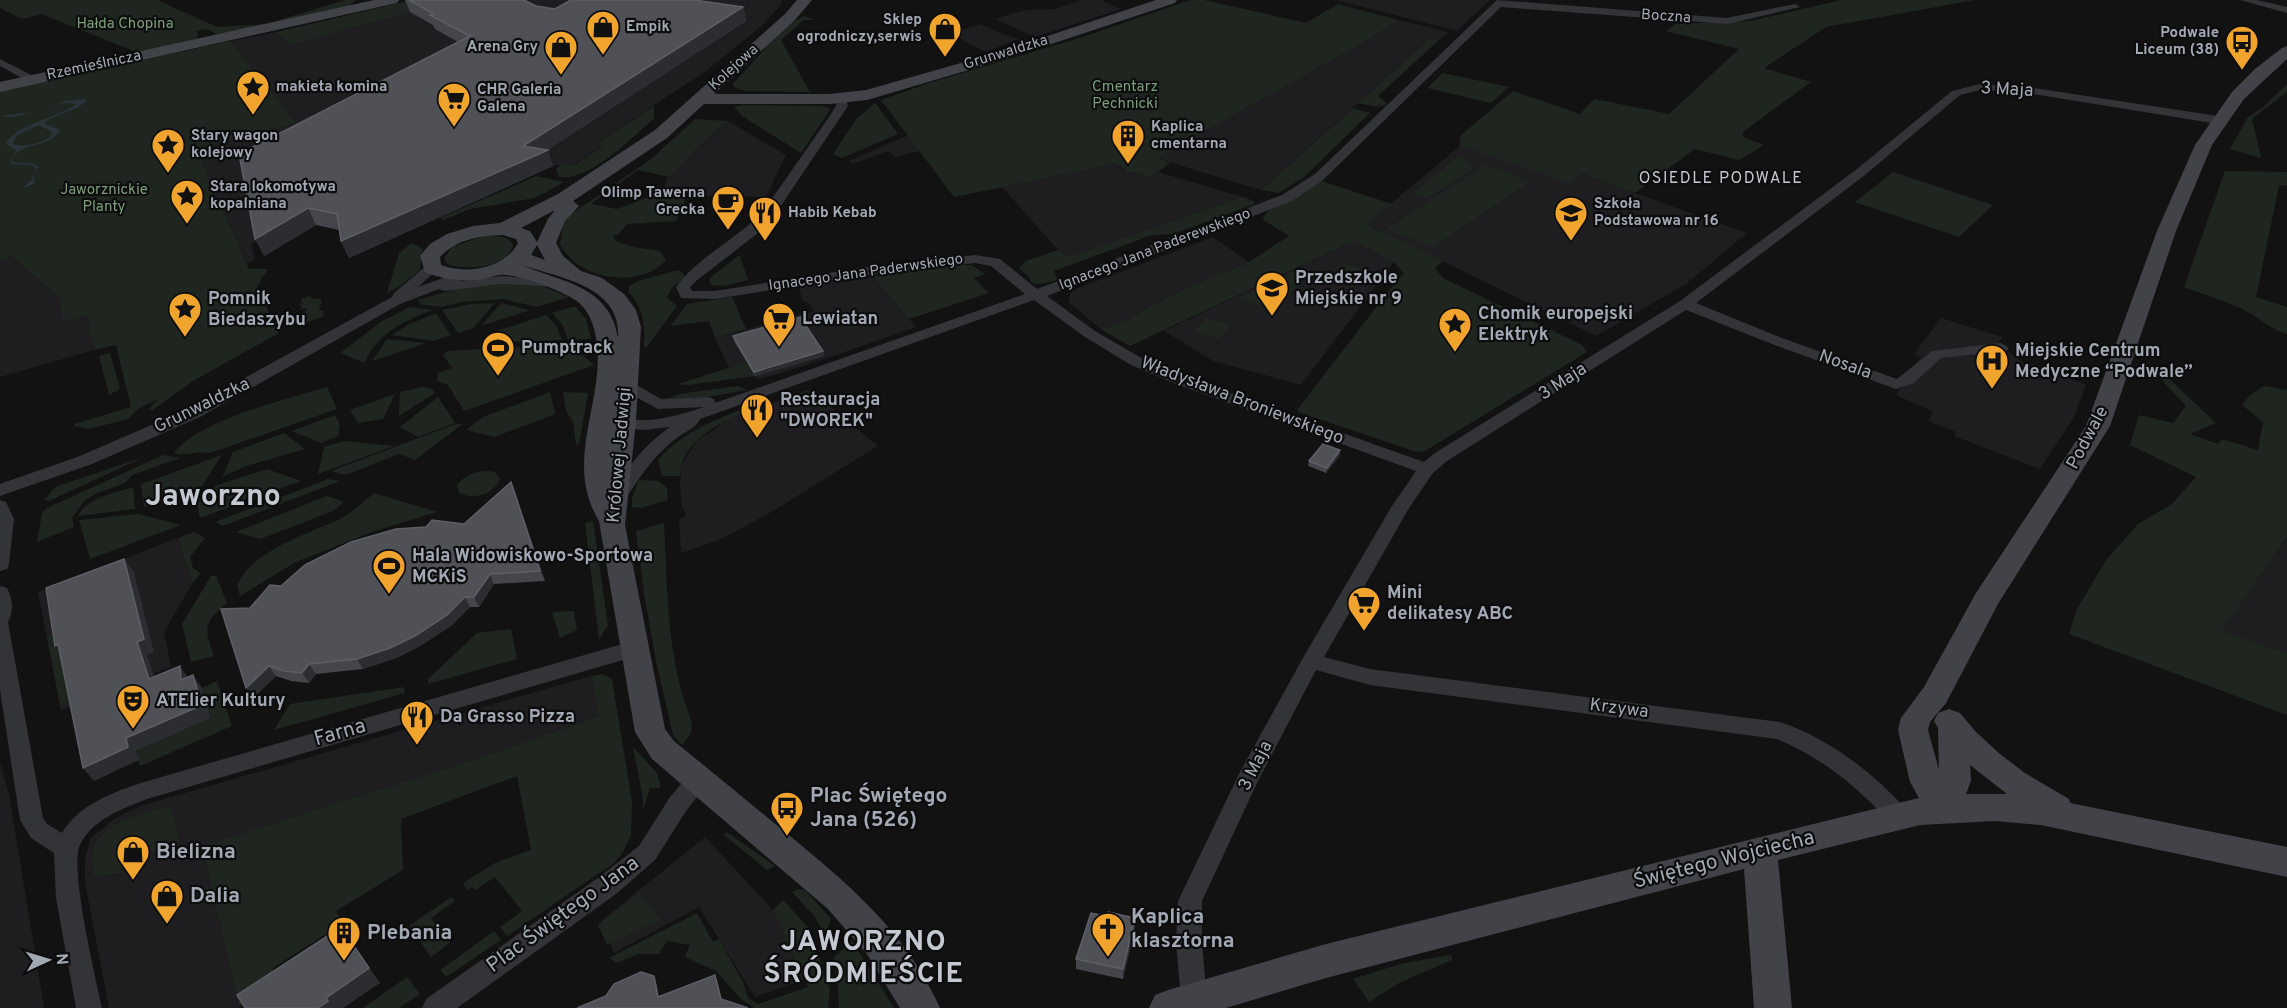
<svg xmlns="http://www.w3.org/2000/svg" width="2287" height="1008" viewBox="0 0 2287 1008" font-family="Overpass,sans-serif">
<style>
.built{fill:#1e1e20}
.green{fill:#1e261f}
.water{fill:#2a3339;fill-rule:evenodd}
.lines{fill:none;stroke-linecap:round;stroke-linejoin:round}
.street{fill:#333438;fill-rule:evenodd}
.secondary{fill:#414348;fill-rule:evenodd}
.wall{fill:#45464b}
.shaded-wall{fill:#2c2d30}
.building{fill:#4f5156;stroke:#5c5f65;stroke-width:1.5}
.labels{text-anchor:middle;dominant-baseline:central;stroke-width:4.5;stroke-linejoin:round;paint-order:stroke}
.far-street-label{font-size:15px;fill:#a3a9b4;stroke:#0d0d0e}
.far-poi-label{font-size:15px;font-weight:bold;fill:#a3a9b4;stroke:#0d0d0e;text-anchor:start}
.far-park-label{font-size:15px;fill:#7a9f7a;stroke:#0d0d0e}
.far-neighbourhood-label{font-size:16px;letter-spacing:1.5px;fill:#c4c8d0;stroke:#0d0d0e}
.street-label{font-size:18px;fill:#a3a9b4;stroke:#0d0d0e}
.poi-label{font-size:18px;font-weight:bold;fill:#a3a9b4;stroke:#0d0d0e;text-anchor:start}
.near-street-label{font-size:21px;fill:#a3a9b4;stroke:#0d0d0e}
.near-poi-label{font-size:21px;font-weight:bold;fill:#a3a9b4;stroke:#0d0d0e;text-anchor:start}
.near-district-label{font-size:28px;font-weight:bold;letter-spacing:1.5px;fill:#c4c8d0;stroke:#0d0d0e}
.town-label{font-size:30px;font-weight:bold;fill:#c4c8d0;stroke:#0d0d0e}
</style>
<rect width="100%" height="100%" fill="#121213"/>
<!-- built -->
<path class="built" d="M 412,0 L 782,0 L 781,4 L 764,24 L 706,71 L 598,142 L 604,145 L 574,165 L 548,165 L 345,231 L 316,225 L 266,254 L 262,254 L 269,250 L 261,241 L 251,244 L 255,259 L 247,264 L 196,149 L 296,123 L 231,41 L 318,24 Z
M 1082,0 L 1101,0 L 1121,9 L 1035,37 L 995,19 L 1025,10 L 1055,9 Z
M 1336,0 L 1490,0 L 1457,31 Z
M 1399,20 L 1449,32 L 1439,40 L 1429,39 L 1261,190 L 1156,158 L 1371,38 Z
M 981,24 L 1003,34 L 1019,39 L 985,52 L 950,33 Z
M 728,121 L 786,155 L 766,197 L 652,195 L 664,189 L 667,179 L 705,140 Z
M 908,135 L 920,151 L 895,157 L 888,151 L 853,164 L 849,161 Z
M 1460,146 L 1569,182 L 1582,174 L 1747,233 L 1686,284 L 1596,336 L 1366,224 Z
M 1115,164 L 1120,168 L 1150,177 L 1158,172 L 1243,197 L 1068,257 L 1058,250 L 1002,187 Z
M 1213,237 L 1249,262 L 1171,295 L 1129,319 L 1102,330 L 1068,302 L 1071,292 L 1081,287 Z
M 1353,241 L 1394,262 L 1301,385 L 1213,361 L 1164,331 Z
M 11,256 L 60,298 L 87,315 L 94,350 L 0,377 L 0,261 Z
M 872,276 L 916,327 L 813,363 L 757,380 L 755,376 L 729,368 L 715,338 L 814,311 L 808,303 L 802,300 L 799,286 Z
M 1941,318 L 2002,337 L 1998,344 L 2025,364 L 2034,364 L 2086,385 L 2074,417 L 2040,469 L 1954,436 L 1956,432 L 1928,421 L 1934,412 L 1896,395 L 1921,357 L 1914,354 Z
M 809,389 L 878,446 L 768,514 L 719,540 L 681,553 L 679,519 L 686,516 L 682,506 L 680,486 L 681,467 L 696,441 L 730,419 Z
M 2287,536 L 2287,653 L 2221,631 Z
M 178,538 L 192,584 L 164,632 L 171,667 L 61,710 L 38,592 Z
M 591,676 L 599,716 L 485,756 L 202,846 L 239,1008 L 109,1008 L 85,882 L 85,859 L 91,838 L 114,819 L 140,806 Z
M 0,762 L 9,794 L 44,1008 L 0,1008 Z
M 705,837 L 773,910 L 805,979 L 755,997 L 699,907 L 614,953 L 601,921 Z"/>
<!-- green -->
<path class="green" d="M 0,0 L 161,0 L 159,1 L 217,27 L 266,24 L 345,0 L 357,0 L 348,6 L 218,35 L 207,29 L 196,31 L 199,35 L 195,40 L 136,52 L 41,14 L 22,19 L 0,8 Z
M 412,0 L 454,0 L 292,44 L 277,32 Z
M 1190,0 L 1204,0 L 1306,23 L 1338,4 L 1399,20 L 1371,38 L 1157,158 L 1170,163 L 1150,177 L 1135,172 L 1126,172 L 1127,170 L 1115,164 L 954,197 L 881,100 L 926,84 L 1086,36 Z
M 1841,0 L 1975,0 L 1826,27 L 1764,68 L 1811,82 L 1743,132 L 1743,137 L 1764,145 L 1739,160 L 1695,149 L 1635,193 L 1583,174 L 1569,183 L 1460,146 L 1460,136 L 1513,91 L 1580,114 L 1594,99 L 1669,114 L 1739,49 L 1666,31 L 1676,24 L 1751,21 Z
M 804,16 L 815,20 L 804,20 L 781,40 L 810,92 L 745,91 L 735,88 L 733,84 L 738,78 C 757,60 780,26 804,16 Z
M 1429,39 L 1439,40 L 1378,96 L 1388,104 L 1378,107 L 1358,103 Z
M 231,41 L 296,123 L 196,149 L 249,269 L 268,269 L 264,276 L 261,277 L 261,283 L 258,284 L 257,287 L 279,333 L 193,381 L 153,410 L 148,410 L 158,399 L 138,409 L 128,419 L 89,429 L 74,426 L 74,424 L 131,407 L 116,345 L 94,350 L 87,315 L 63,321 L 60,298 L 11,256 L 0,261 L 0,91 Z
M 1443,73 L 1509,87 L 1491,103 L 1427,88 Z
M 2287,84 L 2287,92 L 2252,119 L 2261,158 L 2230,149 L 2248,117 L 2262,108 Z
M 875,103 L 898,134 L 842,158 L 833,154 L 856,119 Z
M 742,105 L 821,106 L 829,108 L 829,111 L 801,153 L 742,116 L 734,107 Z
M 654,106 L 654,118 L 651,121 C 630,140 588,182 559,177 L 556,170 L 560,165 L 575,165 L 603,146 L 597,143 Z
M 1353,108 L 1370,113 L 1304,177 L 1279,193 L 1261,190 Z
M 695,119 L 728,121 L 705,140 L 669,177 L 638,170 L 591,204 L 617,209 L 651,196 L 685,199 L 682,211 L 676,221 L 627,224 L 618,235 L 613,235 L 616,241 L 633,247 L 660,251 L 666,260 C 639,290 578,280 560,244 L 563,225 L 570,215 L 651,159 Z
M 1464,156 L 1473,169 L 1426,198 L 1412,194 L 1457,158 Z
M 1485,165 L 1531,181 L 1433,247 L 1387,229 Z
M 2225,171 L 2287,172 L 2287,185 L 2279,186 L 2256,297 L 2287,307 L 2287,334 C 2271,329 2261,319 2246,311 C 2227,301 2205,295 2184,287 Z
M 1893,172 L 1993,205 L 1959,237 L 1855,202 Z
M 536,176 L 564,182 L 535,198 L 470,209 L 444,220 L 440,218 Z
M 1315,179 L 1392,204 L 1366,224 L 1443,261 L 1435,268 L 1443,278 L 1582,345 L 1587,352 L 1425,451 L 1417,452 L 1298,412 L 1297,410 L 1398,279 L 1404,274 L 1394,262 L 1353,241 L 1130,346 L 1102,330 L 1129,319 L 1171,295 L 1249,262 L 1289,236 L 1262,219 L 1270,209 Z
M 1243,197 L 1254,201 L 1255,204 L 1173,234 L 1152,235 L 1054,271 L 1058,280 L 1039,284 L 1032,283 L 1029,277 L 1019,268 L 1026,261 L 1058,250 L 1068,257 Z
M 484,236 C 495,236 506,235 513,244 C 510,268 464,271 447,264 L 444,258 L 452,247 Z
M 412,243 L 423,249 L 420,270 L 401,285 L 387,293 L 399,253 Z
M 738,256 L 740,256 L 748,280 L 723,286 L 711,285 L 709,280 L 711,277 Z
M 1343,264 L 1373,272 L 1364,284 L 1333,275 Z
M 960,265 L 972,265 L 985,274 L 974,278 L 989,293 L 909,319 L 872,276 Z
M 678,270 L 683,273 L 684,278 L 672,288 L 667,298 L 677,306 L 647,347 L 644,347 C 645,324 644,310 629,292 L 629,286 L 638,281 Z
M 1295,271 L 1307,274 L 1277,309 L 1237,299 Z
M 501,284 L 544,287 L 569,297 L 537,307 L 503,299 L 461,302 L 441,307 L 418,304 L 421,303 L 417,300 L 457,289 Z
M 310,296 L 313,299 L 321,299 L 321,304 L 318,307 L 321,306 L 319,311 L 323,310 L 324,316 L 301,325 L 295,322 L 296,316 L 307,310 L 306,308 L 299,310 L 302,307 L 299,304 L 303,303 L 301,299 Z
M 732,297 L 746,329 L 715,338 L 709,321 L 671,326 L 687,304 Z
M 495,303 L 473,328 L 458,333 L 442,310 L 471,304 Z
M 501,303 L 530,310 L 481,326 Z
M 410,307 L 433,310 C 407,319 374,335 365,363 L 340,353 L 382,321 Z
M 572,307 L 576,307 L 586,319 L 591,339 L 568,340 L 562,324 L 552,313 Z
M 436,313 L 451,335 L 434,341 L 391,335 L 410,324 Z
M 546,315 L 556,325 L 562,340 L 491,343 L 485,335 Z
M 1206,318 L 1231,325 L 1219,339 L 1194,332 Z
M 387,339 L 426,343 L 372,361 Z
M 569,344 L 594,365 L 464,411 L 448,385 L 437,381 L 438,373 L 452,368 L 443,355 L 447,351 Z
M 110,353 L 120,389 L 109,395 L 99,356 Z
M 747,362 L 755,376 L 688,385 L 678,384 Z
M 2160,370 L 2216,423 L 2190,434 L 2218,444 L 2222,439 L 2258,450 L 2263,422 L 2242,405 L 2250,395 L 2264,386 L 2287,390 L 2287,536 L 2222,631 L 2287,653 L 2287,715 L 2069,634 L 2076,611 L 2106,560 L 2138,524 L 2172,504 L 2196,477 L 2130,445 L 2139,415 L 2173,423 L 2186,406 L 2158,376 Z
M 738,386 L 747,390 L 708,397 L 668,399 L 679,394 Z
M 327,387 L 337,409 L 210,453 C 196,450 188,457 174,453 C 200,419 286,400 327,387 Z
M 422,387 L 432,389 L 435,393 L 399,416 L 400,392 Z
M 550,392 L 555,414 L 494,437 L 466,430 L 483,417 Z
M 563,392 L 588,393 L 579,444 L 576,445 L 573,422 L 566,411 Z
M 395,394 L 383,419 L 358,423 L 350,410 Z
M 438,397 L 455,423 L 418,437 L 400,427 Z
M 755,404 L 759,407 C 727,420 682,436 680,476 L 662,476 L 658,460 C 684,430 720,418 755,404 Z
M 335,415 L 340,425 L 338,436 L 321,443 L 292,431 Z
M 464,423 L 415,460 L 399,454 L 346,475 L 331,471 L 453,425 Z
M 284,433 L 305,449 L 246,466 L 222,477 L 233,452 Z
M 345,441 L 394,446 L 318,474 L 324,447 Z
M 163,455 L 180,458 L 132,475 L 125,483 L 97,493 L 85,500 L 72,518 L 74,527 L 37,542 L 42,513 L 47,508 Z
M 222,455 L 202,486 L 144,507 L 141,484 Z
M 144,457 L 49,501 L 45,500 L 55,487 Z
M 267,469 L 301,481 L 200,518 L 196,498 L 217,485 Z
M 488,471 L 495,472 L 500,479 C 494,495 473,500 459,493 L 457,485 C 465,475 476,471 488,471 Z
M 328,479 L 340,481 L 223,526 L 215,522 Z
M 639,480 L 658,481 L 667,488 L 668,500 L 641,508 L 632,507 L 632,498 Z
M 133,487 L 135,509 L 78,516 C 86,498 116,493 133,487 Z
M 374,493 L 437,512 L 372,532 L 296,562 L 240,596 L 237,586 C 252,550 308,534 340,519 C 352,513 363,502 374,493 Z
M 327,496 L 344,502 L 333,511 L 260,539 L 236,532 Z
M 138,514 L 181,525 L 90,559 L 79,520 Z
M 593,521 L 608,625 L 599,640 L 585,523 Z
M 664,523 C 667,584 667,650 687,709 C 693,725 695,732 682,745 L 673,735 L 656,661 L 644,593 L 636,531 Z
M 194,532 L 205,538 L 190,557 L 193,568 L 201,573 L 192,584 L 178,538 Z
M 211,576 L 216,576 L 227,603 C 203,623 204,628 214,656 L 191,662 L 182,624 Z
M 574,611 L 577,630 L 560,638 L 552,612 Z
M 511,629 L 517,659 L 428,684 L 428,679 L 477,633 Z
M 59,633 L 56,634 L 72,700 L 60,705 L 47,637 Z
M 602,674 L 612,679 L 632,802 L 631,835 L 622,854 L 614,863 L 507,936 L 500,927 L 522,911 L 495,877 L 475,890 L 472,887 L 467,890 L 463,883 L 495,863 L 531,850 L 517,776 L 401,819 L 403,870 L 336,911 L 343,923 L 273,968 L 271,987 L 239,1007 L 202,846 L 485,756 L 599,716 L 591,676 Z
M 217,681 L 232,726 L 140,766 L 136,751 L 211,718 L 202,688 Z
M 404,687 L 405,693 L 274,730 L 290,704 Z
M 633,747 L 657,773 L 661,788 L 650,788 L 642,813 L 643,799 Z
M 171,806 L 179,843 L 171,847 L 170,845 L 120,868 L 121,874 L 94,876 C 93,870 91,863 92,857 C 95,822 145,813 171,806 Z
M 727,832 L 775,866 L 767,870 L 724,835 Z
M 798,889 L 805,890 L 831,919 L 827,930 L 823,932 L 815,917 L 792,892 Z
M 639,893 L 660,919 L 607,945 L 598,925 Z
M 451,897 L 455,901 L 431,918 L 450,943 L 431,957 L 409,926 Z
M 783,900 L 809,928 L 830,989 L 828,1008 L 754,1008 L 741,999 L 716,971 L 685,957 L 690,945 L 667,941 L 659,954 L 638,954 L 617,963 L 609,958 L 697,913 L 713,942 L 719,939 L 743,982 L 748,998 L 758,1004 L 808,987 L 773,910 Z
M 494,931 L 501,940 L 446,977 L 440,970 Z
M 852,941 L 888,998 L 894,1008 L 839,1008 L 838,984 L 833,958 Z
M 1449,955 L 1452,956 L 1452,960 L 1401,982 L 1369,1002 L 1353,979 L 1400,964 Z
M 407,977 L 420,994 L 399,1008 L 363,1008 Z"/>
<!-- water -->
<path class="water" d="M 84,99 L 87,100 C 76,112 57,113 44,123 L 60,130 C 51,149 21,140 11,160 C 19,166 30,160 38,167 L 34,176 L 34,184 L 22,188 L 32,180 L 36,168 L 31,165 L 10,164 L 16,150 L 6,144 C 12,126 60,117 76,104 C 52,98 24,122 1,116 L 32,112 L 65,101 ZM 38,125 L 51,131 L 52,135 C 42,143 25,148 13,144 L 16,136 Z"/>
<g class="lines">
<!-- street -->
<path class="street" d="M 1497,0 L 1727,18 L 1795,4 L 1800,7 L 1727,24 L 1501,7 L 1323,180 L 1292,201 L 1047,296 L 1095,331 L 1143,359 L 1188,378 L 1424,462 L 1435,453 L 1680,301 L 1857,169 L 1952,91 L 1980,84 L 2027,87 L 2218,116 L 2224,120 L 2218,124 L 2027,93 L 1980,90 L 1960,95 L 1865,175 L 1696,303 L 1782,338 L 1897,379 L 1932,351 L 2001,343 L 2009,348 L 2006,351 L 1941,358 L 1914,383 L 1896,389 L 1772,344 L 1686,310 L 1447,461 L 1433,473 L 1409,508 L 1324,657 L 1370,669 L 1780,722 C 1830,739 1872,772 1907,810 L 1911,817 L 1907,824 C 1901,826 1896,827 1890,823 C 1882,816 1875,806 1867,799 C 1841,774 1811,753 1777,739 L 1370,685 L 1316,670 L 1257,783 L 1202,901 L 1202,943 L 1207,999 L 1203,1008 L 1185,1008 L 1181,999 L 1176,943 L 1178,901 L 1239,774 L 1304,656 L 1392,506 L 1416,471 L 1176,384 L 1131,365 L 1085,337 L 1034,300 L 700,419 C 697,427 685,432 678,437 C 655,454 640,476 625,500 L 613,500 L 610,496 C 626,469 644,445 670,427 L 645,430 L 608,427 L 606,423 L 608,419 C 621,416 633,421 647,420 C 666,419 686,413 704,407 L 658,409 L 621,389 L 619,386 L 621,383 L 633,383 L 661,399 L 708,397 L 714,399 L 715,403 L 1025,294 L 991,266 L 975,263 L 860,276 L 715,299 L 681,298 L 676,287 C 697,258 736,239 762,213 L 831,114 L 836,106 L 837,96 L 845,96 L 848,106 L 772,219 L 758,233 L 696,281 L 690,287 L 692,291 L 715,291 L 860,268 L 975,255 L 1000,259 L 1037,289 L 1282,195 L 1315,174 Z
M 2240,0 L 2257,0 L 2287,7 L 2287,13 Z
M 0,59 L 37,78 L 39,80 L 33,83 L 29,82 L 0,66 Z
M 432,264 L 439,268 L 418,287 L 457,273 L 464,277 L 460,281 L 501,276 L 553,279 L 560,283 L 553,287 L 501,284 L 445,291 L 439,289 L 400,304 L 200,417 L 92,464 L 0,496 L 0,484 L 80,456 L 188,409 L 392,297 L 394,293 L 427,265 Z
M 0,500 L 6,502 L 14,519 L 9,564 L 7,569 L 0,571 Z
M 0,586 L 7,588 C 13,599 14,611 8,622 L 43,818 L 47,824 L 62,833 C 79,804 114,792 144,782 L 633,641 L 640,644 L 643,649 L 640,654 L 633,657 L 147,799 C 124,808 91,820 80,845 C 69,867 96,979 102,1008 L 76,1008 L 56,898 L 54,853 L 31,838 L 20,820 L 0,690 Z
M 699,771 L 707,773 L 710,780 L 686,811 L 655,860 L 616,894 L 457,1008 L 422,1008 L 426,999 L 598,878 L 639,846 L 670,797 L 691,773 Z"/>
<!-- secondary -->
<path class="secondary" d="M 374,0 L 399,0 L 397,3 L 0,92 L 0,82 Z
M 797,0 L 812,0 L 795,20 L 714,94 L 829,94 L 866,90 L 996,53 L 1156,0 L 1177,0 L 1175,3 L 1006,59 L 867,100 L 829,104 L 704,104 L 667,138 L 573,201 L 579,206 L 565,221 L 556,243 L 563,256 L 581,271 L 602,278 L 624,294 L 636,310 L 641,327 L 636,421 L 625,525 L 665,729 L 674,741 C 711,771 747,801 784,831 C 847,883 906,931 940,1008 L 900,1008 L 867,954 L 828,909 L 652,759 L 635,732 L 599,521 C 558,454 617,386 591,320 C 589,314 583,306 578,302 C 566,292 521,275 505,275 C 498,274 490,278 483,279 C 463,282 444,280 425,272 L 420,256 L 430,244 L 447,234 L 473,226 L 500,223 L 558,194 L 655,130 L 785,14 ZM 555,210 L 548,219 L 537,242 L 530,231 L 521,228 ZM 503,235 L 516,239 L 518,243 C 505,268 467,275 441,265 L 440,257 C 457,239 479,236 503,235 ZM 537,245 L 545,260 L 531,255 ZM 522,265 C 560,278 622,286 618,338 C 610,285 560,282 522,265 Z
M 2287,46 L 2287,59 L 2244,99 L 2212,145 L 2176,231 L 2110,426 L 1998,604 L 1946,703 L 1930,722 L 1928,730 L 1939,770 L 1938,728 L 1934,721 L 1938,713 L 1949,709 L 1960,713 L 1976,732 L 2000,754 L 2025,773 L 2069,799 L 2070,803 L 2287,847 L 2287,877 L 2041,825 L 1995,821 L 1920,825 L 1778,860 L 1792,1008 L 1754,1008 L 1744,869 L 1326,978 L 1226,1008 L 1149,1008 L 1155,995 L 1168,990 L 1326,944 L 1919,798 L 1910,782 L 1898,730 L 1901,718 L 1924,687 L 1976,593 L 2086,426 L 2157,231 L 2195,145 L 2232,92 L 2255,69 L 2282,48 ZM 1970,765 L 2007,794 L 1966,794 L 1971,781 Z"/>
</g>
<!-- wall -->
<path class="wall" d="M 405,0 L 524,0 L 536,6 L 555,9 L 743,7 L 746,21 L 547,150 L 553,166 L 349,258 L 341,241 L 339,230 L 316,225 L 264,256 L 458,42 L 435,29 L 433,25 L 410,12 Z
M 733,336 L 823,351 L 824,356 L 755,376 L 734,341 Z
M 1340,455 L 1326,473 L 1308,466 L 1309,461 Z
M 515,492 L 545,581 L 494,584 L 479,607 L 470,607 L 452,625 L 420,646 L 396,658 L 363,669 L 316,674 L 309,683 L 291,681 L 276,676 L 253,698 L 250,608 L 281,586 L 426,527 L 464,524 Z
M 1106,916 L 1135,918 L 1135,928 L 1123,979 L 1076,969 L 1076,959 Z"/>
<!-- shaded-wall -->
<path class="shaded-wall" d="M 743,7 L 746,21 L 544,152 L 548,150 L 553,166 L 349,258 L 341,241 L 523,146 Z
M 308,208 L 316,225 L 264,256 L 255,239 Z
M 823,351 L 824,356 L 755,376 L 754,372 Z
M 1340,450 L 1340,455 L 1326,473 L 1327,468 Z
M 511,482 L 515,492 L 545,581 L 540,571 Z
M 124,559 L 134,572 L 154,652 L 147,655 L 159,692 L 149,679 L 137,642 Z
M 490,574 L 494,584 L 479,607 L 474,597 Z
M 465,597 L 470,607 L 452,625 L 420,646 L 396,658 L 363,669 L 357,659 Z
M 309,664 L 316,674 L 309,683 L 302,673 Z
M 180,666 L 189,679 L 181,680 Z
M 269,666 L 276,676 L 253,698 L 246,688 Z
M 193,675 L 202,688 L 211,718 L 136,751 L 139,760 L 94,781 L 83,768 L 126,738 Z
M 1135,918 L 1135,928 L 1123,979 L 1123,969 Z
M 341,927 L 380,983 L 343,1008 L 334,1008 L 326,998 Z
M 654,976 L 656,981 L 660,1002 L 658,997 Z
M 328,1001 L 334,1008 L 318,1008 Z"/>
<!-- building -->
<path class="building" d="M 409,0 L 524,0 L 536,6 L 555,9 L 571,0 L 694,0 L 743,7 L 523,146 L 548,150 L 341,241 L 337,214 L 308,208 L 255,239 L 239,154 L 470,36 L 430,15 L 434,14 Z
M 800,317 L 823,351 L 754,372 L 733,336 Z
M 1323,444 L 1340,450 L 1327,468 L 1309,461 Z
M 511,482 L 540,571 L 490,574 L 474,597 L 465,597 L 447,615 L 415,636 L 390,648 L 357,659 L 309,664 L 302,673 L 284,671 L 269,666 L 246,688 L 221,609 L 250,608 L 270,585 L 281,586 L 305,565 L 351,542 L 396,529 L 426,527 L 432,520 L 464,524 Z
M 124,559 L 144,639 L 137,642 L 149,679 L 180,666 L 181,680 L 193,675 L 202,705 L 126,738 L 128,747 L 83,768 L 58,644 L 55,646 L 46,588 Z
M 1108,912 L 1135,918 L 1123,969 L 1076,959 L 1091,913 L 1106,916 Z
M 341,927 L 369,968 L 326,998 L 328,1001 L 318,1008 L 245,1008 L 237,995 Z
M 641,972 L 654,976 L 658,997 L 715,975 L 721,999 L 748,1008 L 577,1008 L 606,996 L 614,984 Z"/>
<!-- icons -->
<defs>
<g id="shop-pin" transform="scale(1.725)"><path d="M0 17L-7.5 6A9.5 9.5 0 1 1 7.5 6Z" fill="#f0a42d" stroke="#0d0d0e"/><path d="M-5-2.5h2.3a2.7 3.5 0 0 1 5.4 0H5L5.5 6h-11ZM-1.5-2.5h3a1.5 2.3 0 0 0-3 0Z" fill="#111"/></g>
<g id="bus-pin" transform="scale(1.725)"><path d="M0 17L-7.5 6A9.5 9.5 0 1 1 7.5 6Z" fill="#f0a42d" stroke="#0d0d0e"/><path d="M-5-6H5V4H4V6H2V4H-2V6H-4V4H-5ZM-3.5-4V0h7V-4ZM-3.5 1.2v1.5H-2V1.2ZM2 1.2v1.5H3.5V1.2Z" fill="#111"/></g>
<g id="sight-pin" transform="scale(1.725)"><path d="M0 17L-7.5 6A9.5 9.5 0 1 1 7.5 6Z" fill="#f0a42d" stroke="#0d0d0e"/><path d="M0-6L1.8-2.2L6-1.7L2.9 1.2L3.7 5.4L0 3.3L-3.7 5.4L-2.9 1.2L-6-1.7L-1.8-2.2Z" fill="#111"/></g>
<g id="supermarket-pin" transform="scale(1.725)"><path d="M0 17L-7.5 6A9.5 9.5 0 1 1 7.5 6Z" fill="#f0a42d" stroke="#0d0d0e"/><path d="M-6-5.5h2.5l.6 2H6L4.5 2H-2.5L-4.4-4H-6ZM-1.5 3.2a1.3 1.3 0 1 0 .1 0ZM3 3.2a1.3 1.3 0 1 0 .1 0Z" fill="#111"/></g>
<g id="building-pin" transform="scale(1.725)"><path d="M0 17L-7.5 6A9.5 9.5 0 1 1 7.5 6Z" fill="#f0a42d" stroke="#0d0d0e"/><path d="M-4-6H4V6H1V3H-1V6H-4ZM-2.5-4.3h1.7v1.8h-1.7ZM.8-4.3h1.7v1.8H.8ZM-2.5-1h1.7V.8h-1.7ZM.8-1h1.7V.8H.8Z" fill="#111"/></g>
<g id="cafe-pin" transform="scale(1.725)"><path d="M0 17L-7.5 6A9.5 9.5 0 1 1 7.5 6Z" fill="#f0a42d" stroke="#0d0d0e"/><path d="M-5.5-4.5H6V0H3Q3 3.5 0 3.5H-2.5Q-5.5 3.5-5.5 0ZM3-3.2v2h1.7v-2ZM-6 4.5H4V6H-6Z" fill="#111"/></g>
<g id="restaurant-pin" transform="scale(1.725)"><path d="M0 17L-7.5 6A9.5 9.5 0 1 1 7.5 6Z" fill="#f0a42d" stroke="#0d0d0e"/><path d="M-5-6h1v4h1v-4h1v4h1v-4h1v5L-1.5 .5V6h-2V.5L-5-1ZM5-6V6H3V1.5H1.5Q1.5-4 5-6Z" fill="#111"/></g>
<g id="school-pin" transform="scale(1.725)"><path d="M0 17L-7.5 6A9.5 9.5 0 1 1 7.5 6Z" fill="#f0a42d" stroke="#0d0d0e"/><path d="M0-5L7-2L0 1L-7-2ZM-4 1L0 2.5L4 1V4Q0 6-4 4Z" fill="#111"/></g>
<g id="stadium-pin" transform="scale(1.725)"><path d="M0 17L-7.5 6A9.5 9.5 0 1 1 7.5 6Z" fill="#f0a42d" stroke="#0d0d0e"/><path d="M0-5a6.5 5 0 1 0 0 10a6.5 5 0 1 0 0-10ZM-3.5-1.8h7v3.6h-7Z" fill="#111"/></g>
<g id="hospital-pin" transform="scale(1.725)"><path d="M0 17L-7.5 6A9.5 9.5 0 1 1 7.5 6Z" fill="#f0a42d" stroke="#0d0d0e"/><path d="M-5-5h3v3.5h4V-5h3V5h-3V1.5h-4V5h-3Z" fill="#111"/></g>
<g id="theatre-pin" transform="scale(1.725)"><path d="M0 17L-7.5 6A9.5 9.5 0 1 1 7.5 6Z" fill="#f0a42d" stroke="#0d0d0e"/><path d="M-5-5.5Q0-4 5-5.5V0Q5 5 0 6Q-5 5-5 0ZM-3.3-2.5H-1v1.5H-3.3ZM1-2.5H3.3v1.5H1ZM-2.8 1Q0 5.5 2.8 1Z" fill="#111"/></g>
<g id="church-pin" transform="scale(1.725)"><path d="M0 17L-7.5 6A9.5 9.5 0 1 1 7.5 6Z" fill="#f0a42d" stroke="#0d0d0e"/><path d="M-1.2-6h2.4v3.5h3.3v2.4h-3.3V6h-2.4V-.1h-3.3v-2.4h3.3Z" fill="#111"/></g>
</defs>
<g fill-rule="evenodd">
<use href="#shop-pin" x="603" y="27"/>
<use href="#shop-pin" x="945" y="29"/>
<use href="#bus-pin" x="2242" y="42"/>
<use href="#shop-pin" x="561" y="47"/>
<use href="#sight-pin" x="253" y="87"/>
<use href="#supermarket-pin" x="454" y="99"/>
<use href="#building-pin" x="1128" y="136"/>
<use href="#sight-pin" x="168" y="145"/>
<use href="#sight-pin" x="187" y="196"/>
<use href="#cafe-pin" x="728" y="202"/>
<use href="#restaurant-pin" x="765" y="213"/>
<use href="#school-pin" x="1571" y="213"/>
<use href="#school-pin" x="1272" y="288"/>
<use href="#sight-pin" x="185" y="309"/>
<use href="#supermarket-pin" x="779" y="319"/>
<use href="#sight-pin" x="1455" y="324"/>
<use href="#stadium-pin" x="498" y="348"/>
<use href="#hospital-pin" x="1992" y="361"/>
<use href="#restaurant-pin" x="757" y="410"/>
<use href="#stadium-pin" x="389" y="566"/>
<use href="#supermarket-pin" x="1364" y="603"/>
<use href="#theatre-pin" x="133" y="701"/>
<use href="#restaurant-pin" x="417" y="717"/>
<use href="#bus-pin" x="787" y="808"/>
<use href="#shop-pin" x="133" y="852"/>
<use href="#shop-pin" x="167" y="896"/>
<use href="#church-pin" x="1108" y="929"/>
<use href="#building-pin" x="344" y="933"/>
</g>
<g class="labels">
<!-- far-street labels -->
<g class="far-street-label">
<text transform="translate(1666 17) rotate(4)">Boczna</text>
<text transform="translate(1006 53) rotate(-17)">Grunwaldzka</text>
<text transform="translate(94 66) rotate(-12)">Rzemieślnicza</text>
<text transform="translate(734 68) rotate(-42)">Kolejowa</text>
<text transform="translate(1155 250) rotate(-21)">Ignacego Jana Paderewskiego</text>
<text transform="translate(866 273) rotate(-8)">Ignacego Jana Paderwskiego</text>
</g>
<!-- far-poi labels -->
<g class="far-poi-label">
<text x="922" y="20" text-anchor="end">Sklep<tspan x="922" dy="17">ogrodniczy,serwis</tspan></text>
<text x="626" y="27">Empik</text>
<text x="2219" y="33" text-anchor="end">Podwale<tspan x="2219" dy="17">Liceum (38)</tspan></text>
<text x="538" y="47" text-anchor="end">Arena Gry</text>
<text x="276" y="87">makieta komina</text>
<text x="477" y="90">CHR Galeria<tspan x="477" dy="17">Galena</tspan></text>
<text x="1151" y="127">Kaplica<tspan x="1151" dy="17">cmentarna</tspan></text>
<text x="191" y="136">Stary wagon<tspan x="191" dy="17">kolejowy</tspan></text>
<text x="210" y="187">Stara lokomotywa<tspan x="210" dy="17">kopalniana</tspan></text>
<text x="705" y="193" text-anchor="end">Olimp Tawerna<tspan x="705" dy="17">Grecka</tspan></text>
<text x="1594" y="204">Szkoła<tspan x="1594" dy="17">Podstawowa nr 16</tspan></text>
<text x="788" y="213">Habib Kebab</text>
</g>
<!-- far-park labels -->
<g class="far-park-label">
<text x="125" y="24">Hałda Chopina</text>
<text x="1125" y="87">Cmentarz<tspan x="1125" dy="17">Pechnicki</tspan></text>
<text x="104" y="190">Jaworznickie<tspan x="104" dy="17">Planty</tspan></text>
</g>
<!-- far-neighbourhood labels -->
<g class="far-neighbourhood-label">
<text x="1721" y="179">OSIEDLE PODWALE</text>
</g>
<!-- street labels -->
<g class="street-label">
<text transform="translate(2007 90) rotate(3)">3 Maja</text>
<text transform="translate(1845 365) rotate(20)">Nosala</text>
<text transform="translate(1563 382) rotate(-33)">3 Maja</text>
<text transform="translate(1242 401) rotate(21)">Władysława Broniewskiego</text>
<text transform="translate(202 406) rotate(-26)">Grunwaldzka</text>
<text transform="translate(2088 438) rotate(-62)">Podwale</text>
<text transform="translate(620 455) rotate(-85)">Królowej Jadwigi</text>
<text transform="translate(1619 709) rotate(7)">Krzywa</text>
<text transform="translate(1256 766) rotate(-63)">3 Maja</text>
</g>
<!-- poi labels -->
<g class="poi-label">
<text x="1295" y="278">Przedszkole<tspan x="1295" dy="21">Miejskie nr 9</tspan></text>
<text x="208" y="299">Pomnik<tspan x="208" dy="21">Biedaszybu</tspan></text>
<text x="1478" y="314">Chomik europejski<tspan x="1478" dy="21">Elektryk</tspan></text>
<text x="802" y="319">Lewiatan</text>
<text x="521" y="348">Pumptrack</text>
<text x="2015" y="351">Miejskie Centrum<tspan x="2015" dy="21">Medyczne “Podwale”</tspan></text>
<text x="780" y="400">Restauracja<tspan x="780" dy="21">"DWOREK"</tspan></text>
<text x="412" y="556">Hala Widowiskowo-Sportowa<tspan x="412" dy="21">MCKiS</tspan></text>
<text x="1387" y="593">Mini<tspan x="1387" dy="21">delikatesy ABC</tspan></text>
<text x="156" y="701">ATElier Kultury</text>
<text x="440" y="717">Da Grasso Pizza</text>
</g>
<!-- near-street labels -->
<g class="near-street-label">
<text transform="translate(340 733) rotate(-16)">Farna</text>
<text transform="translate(1724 860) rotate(-14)">Świętego Wojciecha</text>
<text transform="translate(563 915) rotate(-36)">Plac Świętego Jana</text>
</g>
<!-- near-poi labels -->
<g class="near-poi-label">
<text x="810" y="796">Plac Świętego<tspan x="810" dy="24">Jana (526)</tspan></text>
<text x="156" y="852">Bielizna</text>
<text x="190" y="896">Dalia</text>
<text x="1131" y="917">Kaplica<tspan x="1131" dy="24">klasztorna</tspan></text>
<text x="367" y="933">Plebania</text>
</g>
<!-- near-district labels -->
<g class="near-district-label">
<text x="864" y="943">JAWORZNO<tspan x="864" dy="32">ŚRÓDMIEŚCIE</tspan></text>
</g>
<!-- town labels -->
<g class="town-label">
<text x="213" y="497">Jaworzno</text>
</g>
</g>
<!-- north arrow -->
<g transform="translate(48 960) rotate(86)" stroke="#0d0d0e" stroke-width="4.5" paint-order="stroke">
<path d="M0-4.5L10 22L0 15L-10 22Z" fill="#a3a9b4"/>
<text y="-9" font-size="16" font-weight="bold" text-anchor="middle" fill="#a3a9b4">N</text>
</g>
</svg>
